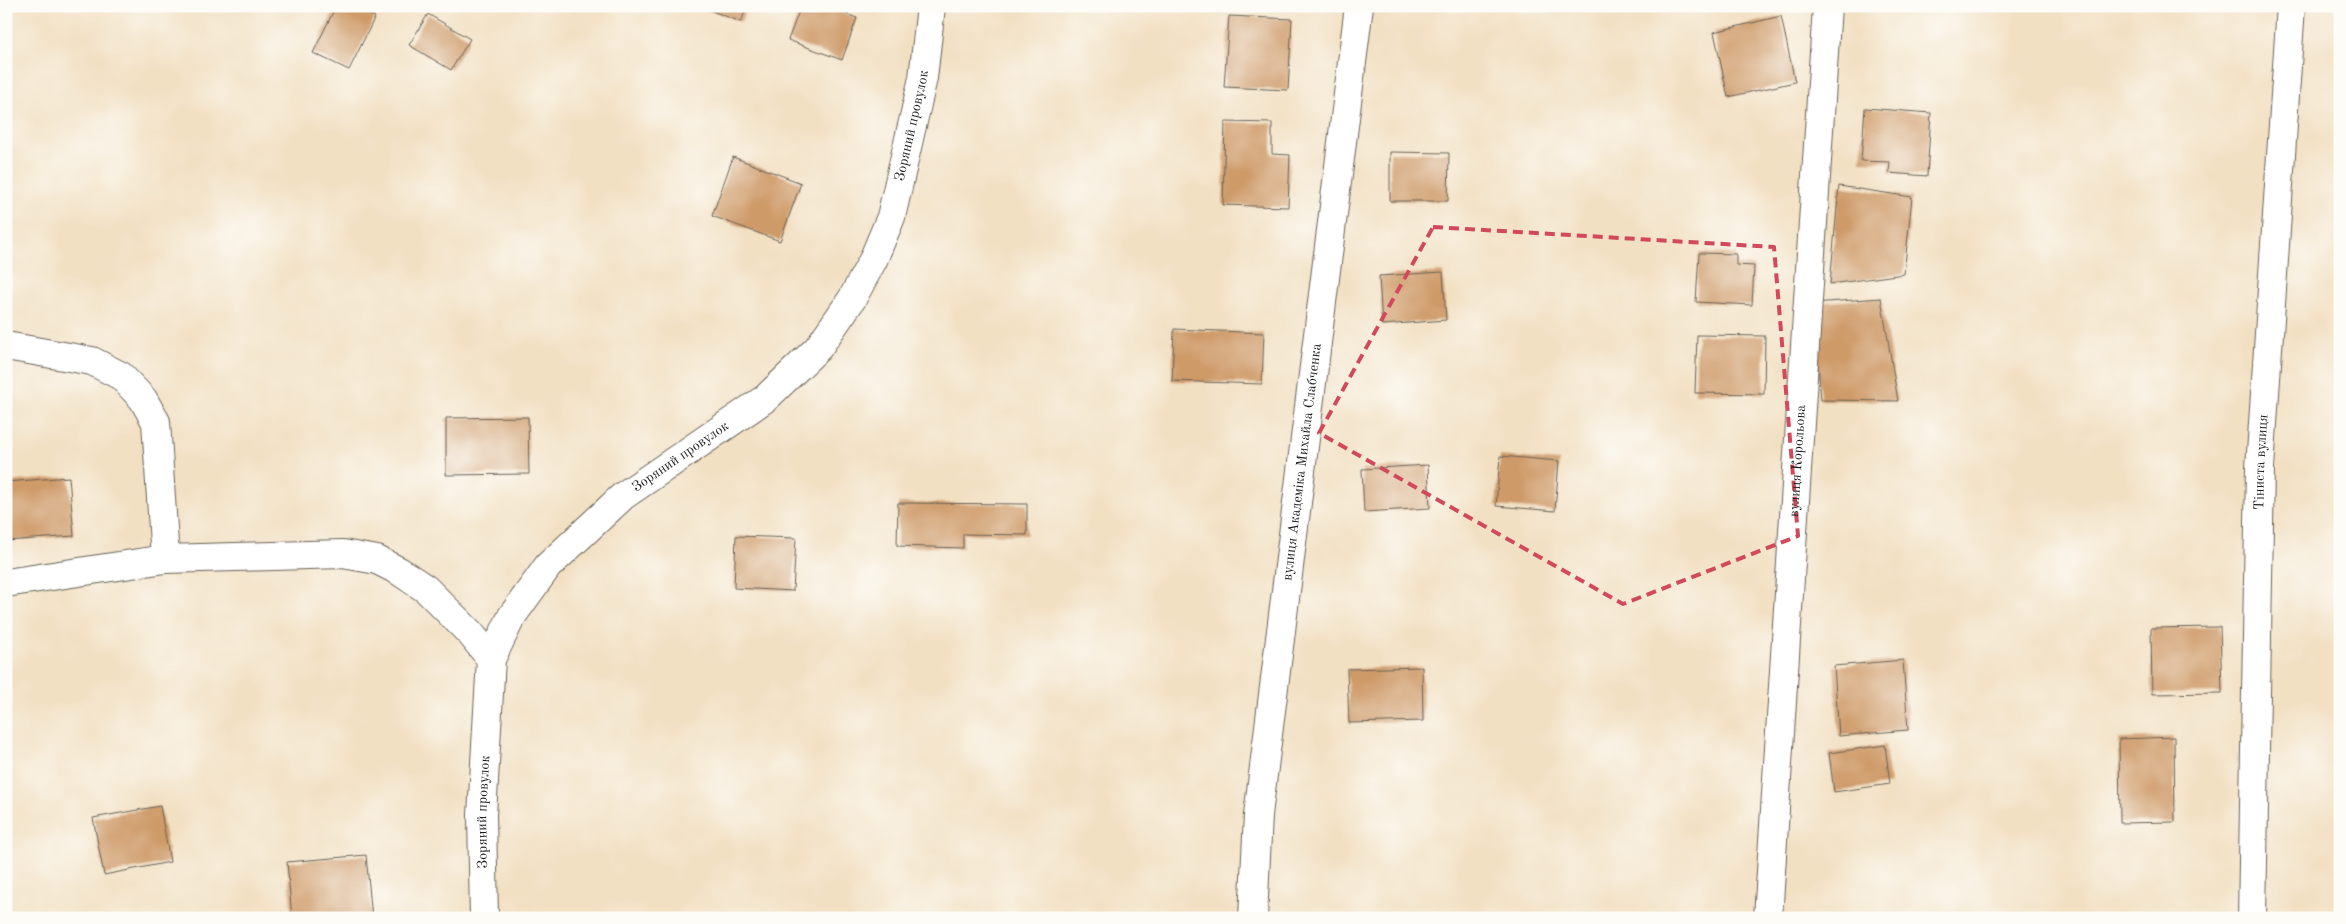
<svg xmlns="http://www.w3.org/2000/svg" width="2346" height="924" viewBox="0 0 2346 924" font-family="'Old Standard TT',serif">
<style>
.building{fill:#ce9a67}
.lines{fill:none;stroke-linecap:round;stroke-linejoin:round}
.minor-casing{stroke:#676156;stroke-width:30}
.minor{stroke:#fff;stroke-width:28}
.marked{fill:none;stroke:#d1495b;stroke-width:4;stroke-dasharray:10 6;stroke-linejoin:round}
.labels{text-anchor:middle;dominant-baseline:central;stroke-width:5;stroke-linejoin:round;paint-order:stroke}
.street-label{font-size:14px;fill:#1c1c1c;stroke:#fdfcf7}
</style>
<rect width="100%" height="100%" fill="#fdfcf7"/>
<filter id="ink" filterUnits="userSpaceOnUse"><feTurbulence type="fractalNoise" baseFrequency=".02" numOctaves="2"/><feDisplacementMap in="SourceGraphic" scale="10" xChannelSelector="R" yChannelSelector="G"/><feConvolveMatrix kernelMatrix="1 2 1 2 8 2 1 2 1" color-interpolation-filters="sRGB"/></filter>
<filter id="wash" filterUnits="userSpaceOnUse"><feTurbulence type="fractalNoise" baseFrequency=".0096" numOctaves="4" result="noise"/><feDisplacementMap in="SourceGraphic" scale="20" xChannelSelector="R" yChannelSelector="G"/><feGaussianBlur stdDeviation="1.12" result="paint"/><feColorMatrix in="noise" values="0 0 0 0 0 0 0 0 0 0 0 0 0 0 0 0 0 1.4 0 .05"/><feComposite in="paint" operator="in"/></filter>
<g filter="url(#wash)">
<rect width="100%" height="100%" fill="#f2e0c3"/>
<g id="blocks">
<!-- building -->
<path class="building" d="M 336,6 L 352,6 L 375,17 L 349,70 L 313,53 Z
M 699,6 L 747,6 L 741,22 Z
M 801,6 L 837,6 L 835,10 L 857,18 L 842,60 L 788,40 Z
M 428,14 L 470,39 L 451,70 L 409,45 Z
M 1229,16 L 1292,19 L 1288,90 L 1224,87 Z
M 1781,16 L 1795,82 L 1728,97 L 1714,32 Z
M 1865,108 L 1931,113 L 1927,176 L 1889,173 L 1890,162 L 1861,161 Z
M 1225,122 L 1272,123 L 1272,154 L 1290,155 L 1288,207 L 1223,205 Z
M 1390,152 L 1449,153 L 1448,201 L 1390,201 Z
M 733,157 L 801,183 L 780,241 L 712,216 Z
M 1839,186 L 1912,197 L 1904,274 L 1830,284 Z
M 1699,253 L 1736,254 L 1736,265 L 1754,266 L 1752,305 L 1696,302 Z
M 1443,272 L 1446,320 L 1382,325 L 1379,276 Z
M 1881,298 L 1898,401 L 1821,400 L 1813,303 Z
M 1174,329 L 1264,333 L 1262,384 L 1172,381 Z
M 1697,335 L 1765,336 L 1764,394 L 1695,393 Z
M 528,417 L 529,474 L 446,475 L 446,418 Z
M 1500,456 L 1559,461 L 1555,511 L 1496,506 Z
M 1428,465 L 1430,508 L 1364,512 L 1362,469 Z
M 69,477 L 74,536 L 6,541 L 6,482 Z
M 898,503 L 1027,504 L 1027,535 L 963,534 L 963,548 L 897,546 Z
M 736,536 L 796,538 L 793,591 L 734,588 Z
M 2220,627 L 2222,693 L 2152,694 L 2151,628 Z
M 1903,660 L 1908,730 L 1839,736 L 1834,666 Z
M 1422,667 L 1423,721 L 1349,723 L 1347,669 Z
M 2174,737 L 2175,822 L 2120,823 L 2119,739 Z
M 1885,745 L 1890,784 L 1834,792 L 1829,753 Z
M 160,806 L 170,862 L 104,875 L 93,818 Z
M 366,855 L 372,918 L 292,918 L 287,862 Z"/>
</g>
</g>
<g filter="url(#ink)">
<use href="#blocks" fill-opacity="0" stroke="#676156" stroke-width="1"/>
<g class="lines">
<!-- minor casing -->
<g class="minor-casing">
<g id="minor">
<path d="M 6,346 L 92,361 L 121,376 L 143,399 L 156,422 L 165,559"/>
<path d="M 6,583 L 165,559 L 343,554 L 377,560 L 399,571 L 426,589 L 471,634 L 491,659"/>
<path id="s1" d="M 484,918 L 482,815 L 491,659 L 512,616 L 548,566 L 623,496 L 766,398 L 818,348 L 852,299 L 873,260 L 891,217 L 923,78 L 931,6"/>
<path id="s2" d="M 1253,918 L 1258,815 L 1359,6"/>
<path id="s3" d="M 1768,918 L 1827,6"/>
<path id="s4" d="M 2252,918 L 2260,468 L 2291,6"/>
</g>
</g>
<!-- minor -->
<use href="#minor" class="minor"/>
</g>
</g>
<!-- marked area -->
<path class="marked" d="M 1433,227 L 1774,247 L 1798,536 L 1623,604 L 1319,433 Z"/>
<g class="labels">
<!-- street labels -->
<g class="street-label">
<text stroke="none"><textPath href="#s1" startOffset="961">Зоряний провулок</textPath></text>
<text stroke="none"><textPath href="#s1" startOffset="541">Зоряний провулок</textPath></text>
<text stroke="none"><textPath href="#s2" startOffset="459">вулиця Академіка Михайла Слабченка</textPath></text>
<text stroke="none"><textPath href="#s3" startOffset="458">вулиця Корольова</textPath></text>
<text stroke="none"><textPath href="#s4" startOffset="456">Тіниста вулиця</textPath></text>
<text stroke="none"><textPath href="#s1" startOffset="106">Зоряний провулок</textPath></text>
</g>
</g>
<!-- margin -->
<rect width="2346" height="924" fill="none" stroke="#fdfcf7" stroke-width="25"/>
</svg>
